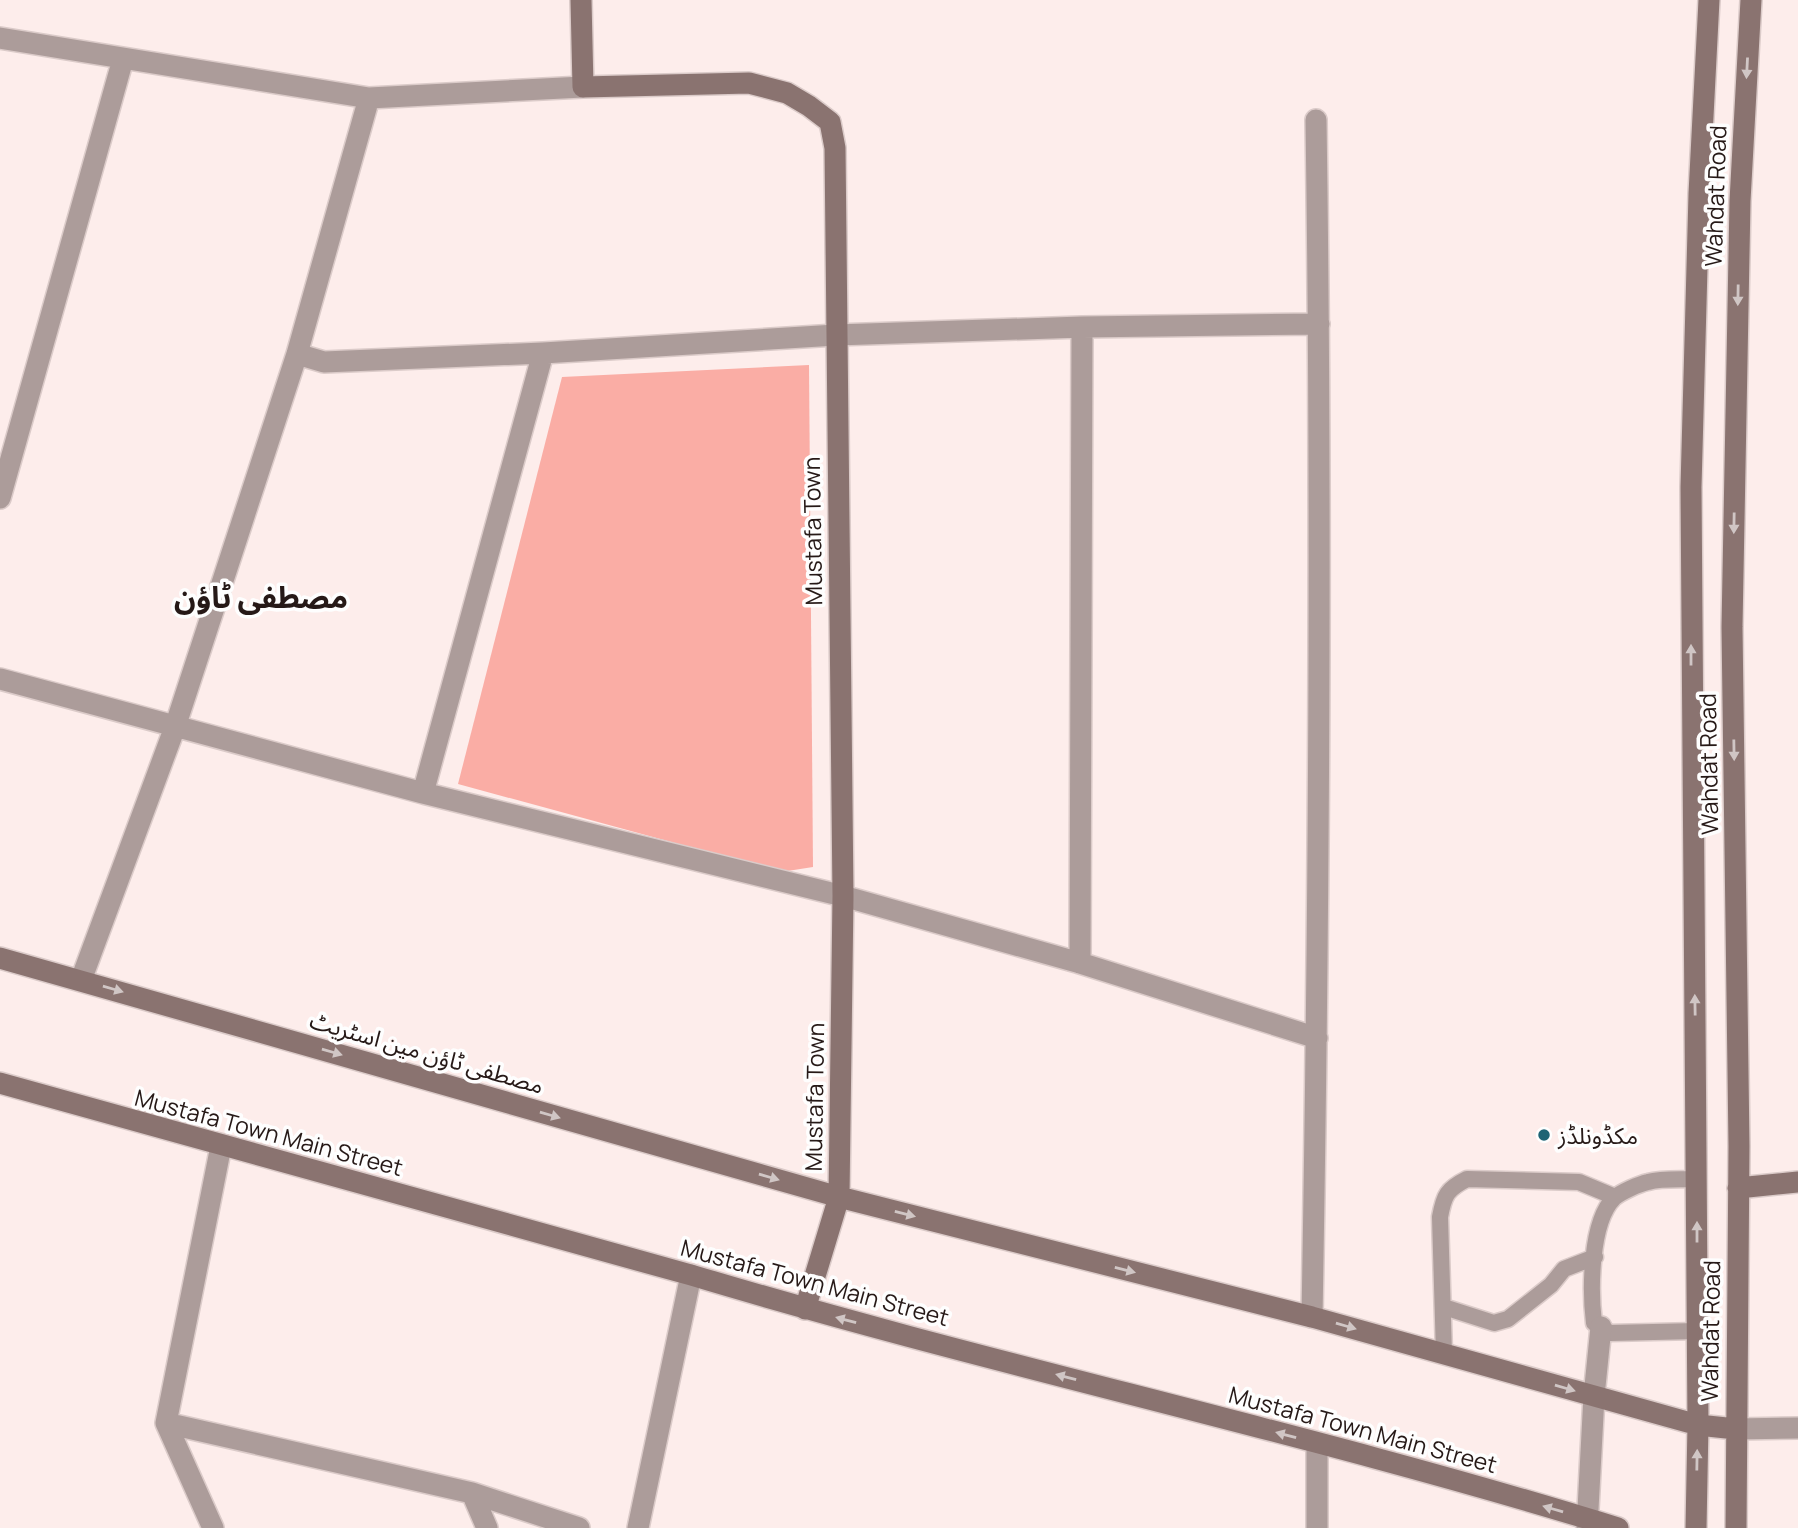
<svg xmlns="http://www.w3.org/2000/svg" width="1798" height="1528" viewBox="0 0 1798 1528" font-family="Manrope,'Noto Sans Arabic',sans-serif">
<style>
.green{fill:#faada5}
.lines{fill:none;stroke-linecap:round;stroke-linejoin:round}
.lane-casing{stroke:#dbcbc9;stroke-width:19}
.street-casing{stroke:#dbcbc9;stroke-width:24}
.secondary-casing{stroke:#dbcbc9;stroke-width:24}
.lane{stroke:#ac9c9a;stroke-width:16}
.street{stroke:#ac9c9a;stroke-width:21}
.secondary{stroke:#8a7370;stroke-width:21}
.oneway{fill:#d0c6c5}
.poi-dot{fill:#1e6374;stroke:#fefefe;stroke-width:2.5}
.labels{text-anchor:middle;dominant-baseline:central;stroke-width:7;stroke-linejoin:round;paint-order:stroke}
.street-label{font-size:23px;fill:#261917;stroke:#fefefe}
.poi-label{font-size:23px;fill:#261917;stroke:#fefefe;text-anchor:start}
.district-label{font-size:30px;font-weight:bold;fill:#261917;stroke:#fefefe}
</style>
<rect width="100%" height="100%" fill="#fdedeb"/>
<!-- green -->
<path class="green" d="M 809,365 L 813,867 L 781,872 L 458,784 L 562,377 Z"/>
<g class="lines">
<!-- lane casing -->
<g class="lane-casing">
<path id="lane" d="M 1697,1179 C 1681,1180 1663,1178 1648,1182 C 1639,1184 1621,1192 1614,1198 C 1590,1222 1590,1291 1594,1323 L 1610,1333 L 1697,1331
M 1444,1307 L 1494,1323 L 1508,1319 L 1551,1285 L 1564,1269 L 1595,1257
M 1444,1354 L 1440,1217 C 1444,1195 1447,1189 1467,1179 L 1579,1182 L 1615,1197"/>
</g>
<!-- street casing -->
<g class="street-casing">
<path id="street" d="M 0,38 L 369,98 L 583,87
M 297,354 L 324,362 L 543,353 L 836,335 L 1082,327 L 1319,324
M 0,498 L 123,59
M 0,679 L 423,793 L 843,896 L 1080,963 L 1317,1038
M 423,793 L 543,353
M 1080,963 L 1082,327
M 81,980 L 175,727 L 297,354 L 369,98
M 1312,1317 C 1319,918 1322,519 1316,120
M 166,1423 L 472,1493 L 579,1528
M 1736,1429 L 1798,1428
M 472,1493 L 487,1528
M 213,1528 L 166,1423 L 221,1146
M 638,1528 L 691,1275
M 1317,1528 L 1317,1443
M 1587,1528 L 1594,1396 L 1601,1327"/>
</g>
<!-- secondary casing -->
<g class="secondary-casing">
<path id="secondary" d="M 581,0 L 583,87 L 749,83 L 787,93 L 809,106 L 830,122 L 835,148 L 843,896 L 839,1197 L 805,1309
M 0,958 L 839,1197 L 1312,1317 L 1698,1425 L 1736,1429
M 0,1083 L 691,1275 C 998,1367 1312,1433 1618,1528
M 1738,1188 L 1798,1182
M 1696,1528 L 1698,1425 L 1691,487 L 1699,194 L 1709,0
M 1736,1528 L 1739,1146 L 1732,627 L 1740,201 L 1751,0"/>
</g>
<!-- lane -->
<use href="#lane" class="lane"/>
<!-- street -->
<use href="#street" class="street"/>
<!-- secondary -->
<use href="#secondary" class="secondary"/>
</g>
<!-- one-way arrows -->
<defs><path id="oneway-solid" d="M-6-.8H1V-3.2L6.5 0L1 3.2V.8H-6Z" transform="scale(1.75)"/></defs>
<g class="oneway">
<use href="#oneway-solid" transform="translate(1747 68) rotate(93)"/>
<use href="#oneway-solid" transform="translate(1738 295) rotate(91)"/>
<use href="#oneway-solid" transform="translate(1734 523) rotate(91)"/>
<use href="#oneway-solid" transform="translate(1691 655) rotate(-90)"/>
<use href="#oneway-solid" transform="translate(1734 750) rotate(89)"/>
<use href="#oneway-solid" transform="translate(113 989) rotate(16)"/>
<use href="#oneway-solid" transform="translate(1695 1005) rotate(-91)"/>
<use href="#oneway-solid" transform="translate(332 1052) rotate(16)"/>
<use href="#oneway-solid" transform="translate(550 1115) rotate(16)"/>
<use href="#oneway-solid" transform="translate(769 1177) rotate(16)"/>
<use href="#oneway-solid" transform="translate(905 1214) rotate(14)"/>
<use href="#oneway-solid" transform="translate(1697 1232) rotate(-90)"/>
<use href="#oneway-solid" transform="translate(1125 1270) rotate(14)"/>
<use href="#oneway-solid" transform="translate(846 1320) rotate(-165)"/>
<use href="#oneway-solid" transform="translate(1346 1326) rotate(16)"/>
<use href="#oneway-solid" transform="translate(1066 1377) rotate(-165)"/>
<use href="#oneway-solid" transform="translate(1565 1388) rotate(16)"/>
<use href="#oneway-solid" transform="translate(1286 1435) rotate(-165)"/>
<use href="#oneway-solid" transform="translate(1697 1460) rotate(-89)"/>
<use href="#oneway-solid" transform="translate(1553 1509) rotate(-164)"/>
</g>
<!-- markers -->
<circle class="poi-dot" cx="1544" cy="1135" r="7"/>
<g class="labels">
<!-- street labels -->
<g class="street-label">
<text transform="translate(1715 196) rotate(-88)">Wahdat Road</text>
<text transform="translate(812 531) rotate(-91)">Mustafa Town</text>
<text transform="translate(1708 764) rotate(-91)">Wahdat Road</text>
<text transform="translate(427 1052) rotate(16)">مصطفی ٹاؤن مین اسٹریٹ</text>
<text transform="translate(814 1097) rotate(-89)">Mustafa Town</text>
<text transform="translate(269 1132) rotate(15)">Mustafa Town Main Street</text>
<text transform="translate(815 1282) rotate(15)">Mustafa Town Main Street</text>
<text transform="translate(1710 1331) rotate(-89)">Wahdat Road</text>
<text transform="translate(1363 1429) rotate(15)">Mustafa Town Main Street</text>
</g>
<!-- poi labels -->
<g class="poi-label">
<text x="1558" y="1135">مکڈونلڈز</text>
</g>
<!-- district labels -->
<g class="district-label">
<text x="261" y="596">مصطفی ٹاؤن</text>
</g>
</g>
</svg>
